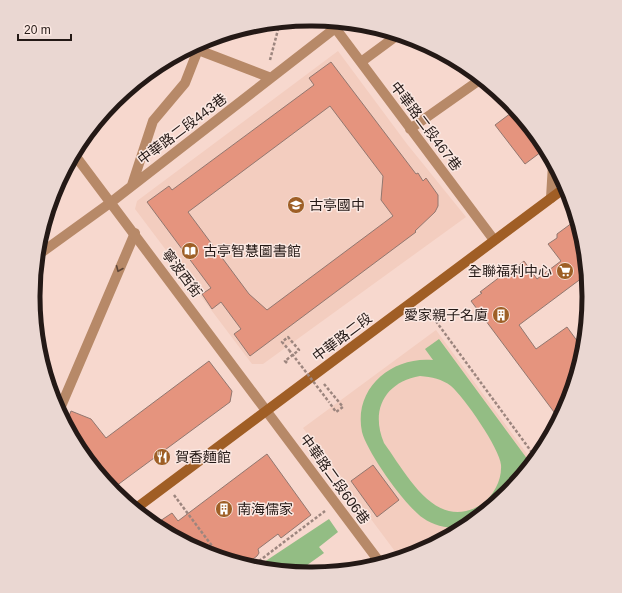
<svg xmlns="http://www.w3.org/2000/svg" width="622" height="593" viewBox="0 0 622 593" font-family="Helvetica,'Noto Sans TC',sans-serif">
<style>
.built{fill:#f3cdbf}
.green{fill:#93bd84;fill-rule:evenodd}
.building{fill:#e5947e;stroke:#92776f;fill-rule:evenodd}
.lines{fill:none;stroke-linecap:round;stroke-linejoin:round}
.path{stroke:#9c857e;stroke-width:2.5;stroke-dasharray:3 2;stroke-linecap:butt}
.lane{stroke:#b78968;stroke-width:10}
.street{stroke:#b78968;stroke-width:10}
.secondary{stroke:#a05e25;stroke-width:10}
.path-bridge{stroke:#9c857e;stroke-width:2.5;stroke-dasharray:3 2;stroke-linecap:butt}
.oneway{stroke:#5f4637}
.labels{text-anchor:middle;dominant-baseline:central;stroke-width:3;stroke-linejoin:round;paint-order:stroke}
.street-label{font-size:14px;fill:#241916;stroke:#fbe8e2}
.poi-label{font-size:14px;fill:#241916;stroke:#fbe8e2;text-anchor:start}
.rim{fill:none;stroke:#241916;stroke-width:5}
</style>
<rect width="100%" height="100%" fill="#f7d8ce"/>
<!-- built -->
<path class="built" d="M 338,51 L 407,144 L 466,217 L 263,364 L 252,364 L 135,209 L 137,201 Z
M 436,330 L 533,462 L 507,493 L 465,527 L 417,553 L 400,558 L 303,428 Z"/>
<!-- green -->
<path class="green" d="M 439,339 L 531,464 L 520,478 L 518,475 C 514,490 477,521 463,528 C 449,529 434,526 423,518 C 405,506 367,452 362,432 C 353,388 392,356 433,360 L 425,349 ZM 420,376 C 432,377 442,379 451,386 C 464,397 500,449 501,465 C 502,480 494,495 482,504 C 436,534 406,473 384,443 C 370,410 385,382 420,376 Z
M 329,519 L 338,532 L 319,547 L 324,553 L 303,568 L 300,573 L 255,568 Z"/>
<!-- building -->
<path class="building" d="M 331,62 L 416,174 L 418,173 L 423,181 L 426,178 L 438,195 L 438,206 L 435,212 L 415,231 L 416,232 L 250,356 L 234,334 L 241,329 L 221,302 L 212,309 L 202,294 L 211,288 L 147,202 L 169,186 L 172,190 L 314,85 L 309,78 ZM 330,106 L 383,176 L 381,200 L 393,216 L 267,310 L 249,294 L 188,212 Z
M 515,110 L 545,149 L 525,164 L 495,125 Z
M 576,220 L 583,243 L 586,275 L 519,325 L 536,349 L 567,327 L 583,349 L 567,402 L 554,412 L 471,301 L 482,293 L 480,292 L 513,267 L 514,269 L 524,261 L 537,279 L 561,261 L 548,244 L 557,238 L 557,234 Z
M 209,361 L 232,391 L 230,402 L 112,489 L 80,450 L 66,424 L 71,411 L 91,419 L 106,438 Z
M 267,454 L 311,515 L 281,538 L 278,534 L 258,549 L 259,553 L 257,556 L 245,565 L 205,553 L 154,525 L 172,513 L 178,521 Z
M 373,465 L 399,500 L 377,517 L 351,481 Z"/>
<g class="lines">
<!-- path -->
<path class="path" d="M 270,60 L 280,22
M 427,309 L 536,458
M 287,363 L 285,361 L 299,350 L 288,337 L 282,342 L 289,350
M 324,384 L 343,407 L 336,412 L 329,402
M 174,495 L 221,558
M 251,567 L 325,511"/>
<!-- lane -->
<path class="lane" d="M 330,21 L 494,240
M 193,48 L 271,78
M 361,62 L 399,34
M 410,129 L 481,79
M 132,185 L 153,121 L 185,83 L 201,42
M 551,198 L 553,164
M 38,255 L 110,203 L 343,22
M 59,411 L 135,233"/>
<!-- street -->
<path class="street" d="M 74,154 L 381,564"/>
<!-- secondary -->
<path class="secondary" d="M 135,509 L 566,187"/>
<!-- path-bridge -->
<path class="path-bridge" d="M 289,350 L 329,402"/>
</g>
<!-- one-way arrows -->
<defs><path id="oneway-chevron" d="M-2-3.5L2.5 0L-2 3.5" fill="none" stroke-width="1.6" stroke-linecap="round" stroke-linejoin="round"/></defs>
<use class="oneway" href="#oneway-chevron" transform="translate(119 269) rotate(113)"/>
<!-- icons -->
<defs>
<g id="school-disc" transform="scale(0.9)"><circle r="9.5" fill="#9e5f26" stroke="#fbe8e2"/><path d="M0-5L7-2L0 1L-7-2ZM-4 1L0 2.5L4 1V4Q0 6-4 4Z" fill="#fff"/></g>
<g id="library-disc" transform="scale(0.9)"><circle r="9.5" fill="#9e5f26" stroke="#fbe8e2"/><path d="M-6-4Q-3-5.5-.7-3.5V5Q-3 3-6 4ZM6-4Q3-5.5 .7-3.5V5Q3 3 6 4Z" fill="#fff"/></g>
<g id="supermarket-disc" transform="scale(0.9)"><circle r="9.5" fill="#9e5f26" stroke="#fbe8e2"/><path d="M-6-5.5h2.5l.6 2H6L4.5 2H-2.5L-4.4-4H-6ZM-1.5 3.2a1.3 1.3 0 1 0 .1 0ZM3 3.2a1.3 1.3 0 1 0 .1 0Z" fill="#fff"/></g>
<g id="building-disc" transform="scale(0.9)"><circle r="9.5" fill="#9e5f26" stroke="#fbe8e2"/><path d="M-4-6H4V6H1V3H-1V6H-4ZM-2.5-4.3h1.7v1.8h-1.7ZM.8-4.3h1.7v1.8H.8ZM-2.5-1h1.7V.8h-1.7ZM.8-1h1.7V.8H.8Z" fill="#fff"/></g>
<g id="restaurant-disc" transform="scale(0.9)"><circle r="9.5" fill="#9e5f26" stroke="#fbe8e2"/><path d="M-5-6h1v4h1v-4h1v4h1v-4h1v5L-1.5 .5V6h-2V.5L-5-1ZM5-6V6H3V1.5H1.5Q1.5-4 5-6Z" fill="#fff"/></g>
</defs>
<g fill-rule="evenodd">
<use href="#school-disc" x="296" y="205"/>
<use href="#library-disc" x="190" y="251"/>
<use href="#supermarket-disc" x="565" y="271"/>
<use href="#building-disc" x="501" y="315"/>
<use href="#restaurant-disc" x="162" y="457"/>
<use href="#building-disc" x="224" y="509"/>
</g>
<g class="labels">
<!-- street labels -->
<g class="street-label">
<text transform="translate(426 126) rotate(53)">中華路二段467巷</text>
<text transform="translate(182 129) rotate(-37)">中華路二段443巷</text>
<text transform="translate(182 273) rotate(53)">寧波西街</text>
<text transform="translate(342 337) rotate(-37)">中華路二段</text>
<text transform="translate(335 479) rotate(54)">中華路二段606巷</text>
</g>
<!-- poi labels -->
<g class="poi-label">
<text x="309" y="205">古亭國中</text>
<text x="203" y="251">古亭智慧圖書館</text>
<text x="552" y="271" text-anchor="end">全聯福利中心</text>
<text x="488" y="315" text-anchor="end">愛家親子名廈</text>
<text x="175" y="457">賀香麵館</text>
<text x="237" y="509">南海儒家</text>
</g>
</g>
<!-- crop -->
<path d="M0 0H622V593H0ZM310 26H312A270 270 0 0 1 582 296V297A270 270 0 0 1 312 567H310A270 270 0 0 1 40 297V296A270 270 0 0 1 310 26Z" fill="#ead7d2" fill-rule="evenodd"/>
<path class="rim" d="M310 26H312A270 270 0 0 1 582 296V297A270 270 0 0 1 312 567H310A270 270 0 0 1 40 297V296A270 270 0 0 1 310 26Z"/>
<!-- scale -->
<path d="M18 34v6h53v-6" fill="none" stroke="#241916" stroke-width="2"/>
<text x="24" y="34" font-size="12" fill="#241916" stroke="#fbe8e2" stroke-width="3" paint-order="stroke">20 m</text>
</svg>
